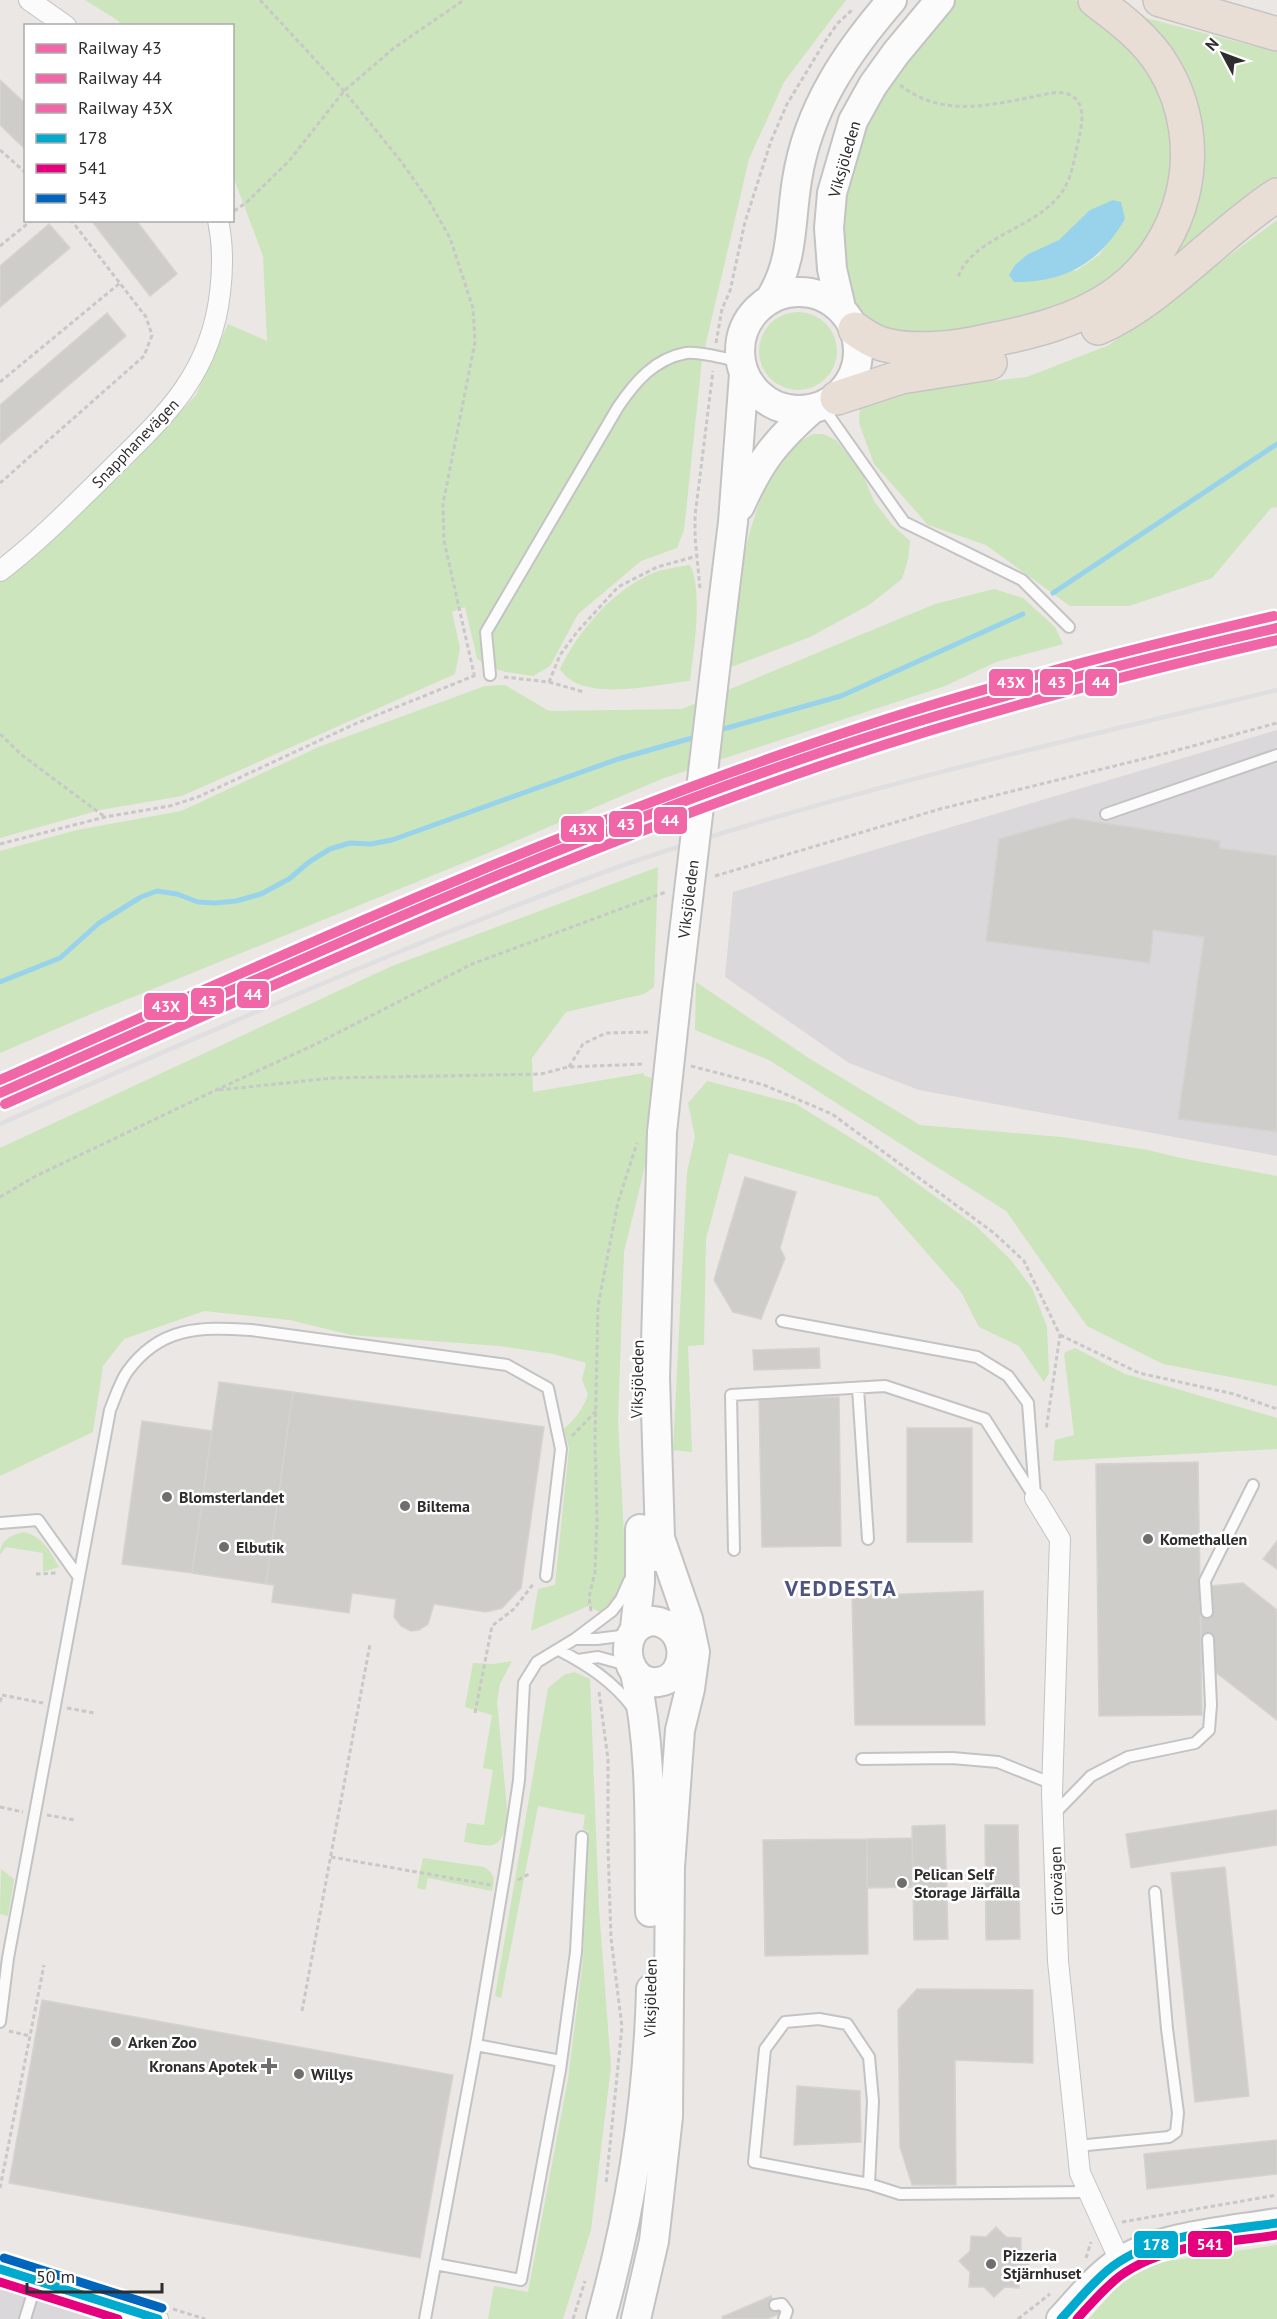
<svg xmlns="http://www.w3.org/2000/svg" width="1277" height="2319" viewBox="0 0 1277 2319" font-family="'PT Sans',sans-serif">
<style>
.industrial{fill:#dbd8db}
.green{fill:#cce5bd;fill-rule:evenodd}
.water{fill:#98d3eb}
.lines{fill:none;stroke-linecap:round;stroke-linejoin:round}
.stream{stroke:#98d3eb;stroke-width:5}
.building{fill:#cfcdca;stroke:#d5d3d0;stroke-width:1.5}
.lane-casing{stroke:#c4c3c4;stroke-width:14}
.street-casing{stroke:#c4c3c4;stroke-width:22}
.secondary-casing{stroke:#c4c3c4;stroke-width:32}
.highway-casing{stroke:#c6c4c3;stroke-width:36}
.path{stroke:#c8c8c8;stroke-width:3;stroke-dasharray:4.5 3;stroke-linecap:butt}
.lane{stroke:#fcfbfb;stroke-width:10}
.street{stroke:#fcfbfb;stroke-width:20}
.secondary{stroke:#fcfbfb;stroke-width:28}
.highway{stroke:#e9ded6;stroke-width:33}
.rail{stroke:#dfdee0;stroke-width:4.5}
.secondary-bridge-casing{stroke:#c4c3c4;stroke-width:32;stroke-linecap:butt}
.secondary-bridge{stroke:#fcfbfb;stroke-width:28}
.bus-1-casing{stroke:#fff;stroke-width:14}
.bus-2-casing{stroke:#fff;stroke-width:14}
.bus-3-casing{stroke:#fff;stroke-width:14}
.bus-1{stroke:#00a9ce;stroke-width:9}
.bus-2{stroke:#e5007d;stroke-width:9}
.bus-3{stroke:#0065bd;stroke-width:9}
.rail-1-casing{stroke:#fff;stroke-width:15}
.rail-2-casing{stroke:#fff;stroke-width:15}
.rail-3-casing{stroke:#fff;stroke-width:15}
.rail-1{stroke:#f166a7;stroke-width:10}
.rail-2{stroke:#f166a7;stroke-width:10}
.rail-3{stroke:#f166a7;stroke-width:10}
.poi-dot{fill:#6f6e6d;stroke:#fff;stroke-width:2}
.labels{text-anchor:middle;dominant-baseline:central;stroke-width:5;stroke-linejoin:round;paint-order:stroke}
.street-label{font-size:16px;fill:#2d2d2d;stroke:#fff}
.poi-label{font-size:16px;font-weight:bold;fill:#2d2d2d;stroke:#fff;text-anchor:start}
.district-label{font-size:22px;font-weight:bold;letter-spacing:1.5px;fill:#4d547e;stroke:#fff}
.line-badge{stroke:#fff;stroke-width:2}
.badge-label{font-size:16px;text-anchor:middle;font-weight:bold;fill:#fff}
</style>
<rect width="100%" height="100%" fill="#eae7e4"/>
<!-- industrial -->
<path class="industrial" d="M 1277,730 L 1277,1156 L 919,1090 L 849,1063 L 725,977 L 733,892 Z
M 0,2287 L 98,2319 L 0,2319 Z"/>
<!-- green -->
<path class="green" d="M 85,0 L 846,0 L 784,82 L 749,159 L 702,360 L 684,530 L 677,548 L 641,561 L 578,614 L 550,666 L 533,676 L 506,672 L 486,666 L 477,658 L 465,607 L 452,612 L 460,648 L 455,674 L 182,796 L 100,810 L 0,838 L 0,581 L 133,463 L 196,395 L 228,324 L 267,341 L 263,256 L 233,176 L 232,26 L 122,25 L 117,20 Z
M 953,0 L 1074,0 L 1094,9 L 1148,66 L 1166,98 L 1177,149 L 1159,236 L 1111,288 L 1034,322 L 913,337 L 870,324 L 858,312 L 848,295 L 842,240 L 845,184 L 868,115 L 908,54 ZM 1125,219 L 1099,255 L 1076,271 L 1028,254 L 1059,240 Z
M 1142,17 L 1277,52 L 1277,182 L 1142,290 L 1199,160 Z
M 1277,220 L 1277,507 L 1271,508 L 1212,578 L 1129,606 L 1070,606 L 986,545 L 928,525 L 874,464 L 859,423 L 860,407 L 898,392 L 1027,377 L 1109,345 Z
M759 351a39 39 0 1 1 78 0a39 39 0 1 1-78 0Z
M 813,434 L 823,434 L 836,440 L 861,470 L 874,501 L 892,525 L 910,541 L 908,559 L 902,579 L 869,605 L 810,637 L 731,667 C 735,601 746,467 813,434 Z
M 690,565 C 703,589 694,652 690,681 C 655,684 582,704 560,669 C 578,631 613,590 653,573 C 664,569 678,567 690,565 Z
M 994,589 L 1023,598 L 1055,627 L 1063,644 L 996,662 L 945,686 L 664,778 L 483,855 L 91,1014 L 0,1053 L 0,851 L 77,830 L 181,811 L 321,746 L 485,686 L 505,685 L 549,711 L 682,709 L 935,604 Z
M 658,867 L 654,987 L 644,994 L 566,1012 L 532,1058 L 533,1092 L 644,1073 L 643,1075 L 660,1081 L 647,1158 L 624,1252 L 618,1421 L 626,1572 L 624,1585 L 602,1613 L 588,1606 L 531,1631 L 538,1589 L 555,1585 L 569,1448 L 564,1429 C 576,1418 583,1409 588,1394 L 582,1380 L 586,1363 L 553,1354 L 500,1346 L 351,1335 L 290,1320 L 204,1311 L 124,1339 L 103,1366 L 93,1432 L 0,1476 L 0,1148 L 392,966 Z
M 696,982 L 807,1057 L 920,1125 L 1062,1137 L 1148,1150 L 1181,1158 L 1277,1176 L 1277,1386 L 1163,1364 L 1087,1326 L 1006,1211 L 769,1060 L 695,1030 Z
M 707,1081 L 796,1104 L 875,1153 L 976,1226 L 1010,1259 L 1032,1288 L 1047,1327 L 1049,1373 L 1044,1382 L 1019,1346 L 979,1327 L 961,1292 L 878,1197 L 729,1153 L 706,1239 L 704,1345 L 688,1346 L 692,1452 L 673,1450 L 687,1172 L 695,1137 L 688,1103 Z
M 1075,1348 L 1125,1374 L 1277,1418 L 1277,1449 L 1053,1461 L 1055,1440 L 1074,1435 L 1064,1353 Z
M 24,1532 C 43,1537 50,1551 59,1567 L 43,1572 L 43,1553 L 6,1547 L 0,1555 C 0,1540 11,1535 24,1532 Z
M 512,1661 L 500,1684 L 497,1701 L 508,1820 C 500,1851 493,1847 464,1842 L 467,1823 L 484,1825 L 493,1770 L 483,1768 L 492,1715 L 465,1707 L 473,1663 L 494,1664 Z
M 574,1672 L 590,1679 L 599,1909 L 611,2067 L 591,2230 L 563,2319 L 488,2319 L 494,2286 L 528,2292 L 568,2079 L 583,1959 L 588,1831 L 583,1829 L 585,1815 L 538,1806 L 501,1998 L 495,1996 L 548,1688 L 564,1675 Z
M 423,1858 L 484,1867 C 495,1874 495,1879 492,1891 L 428,1878 L 425,1890 L 417,1888 Z
M 1,1869 L 14,1879 L 8,1916 L 0,1914 Z
M 1277,2245 L 1277,2319 L 1089,2319 L 1135,2266 Z"/>
<!-- water -->
<path class="water" d="M 1113,200 L 1121,202 L 1125,219 C 1100,262 1065,283 1014,282 L 1009,275 L 1015,265 L 1028,254 L 1059,240 L 1090,210 Z"/>
<g class="lines">
<!-- stream -->
<path class="stream" d="M 1053,593 L 1277,444
M 716,731 L 841,696 L 1023,614
M 0,982 L 60,958 L 99,923 L 141,897 L 157,891 L 177,894 L 198,902 L 215,903 L 236,901 L 261,894 L 289,879 L 309,862 L 330,849 L 350,843 L 371,844 L 392,840 L 618,759 L 699,736"/>
</g>
<!-- building -->
<path class="building" d="M 0,80 L 26,104 L 26,150 L 0,125 Z
M 91,220 L 136,220 L 177,274 L 150,296 Z
M 49,224 L 70,248 L 0,307 L 0,266 Z
M 107,313 L 126,336 L 0,444 L 0,405 Z
M 1072,818 L 1220,841 L 1219,848 L 1277,856 L 1277,1132 L 1178,1119 L 1204,937 L 1153,930 L 1150,963 L 986,941 L 999,839 Z
M 745,1177 L 796,1192 L 780,1248 L 785,1258 L 761,1319 L 733,1312 L 714,1280 Z
M 819,1348 L 820,1368 L 754,1370 L 753,1350 Z
M 219,1382 L 293,1392 L 266,1584 L 192,1573 Z
M 293,1392 L 544,1427 L 521,1588 L 502,1608 L 486,1612 L 434,1604 L 428,1624 L 419,1630 L 411,1631 L 401,1626 L 394,1617 L 396,1599 L 352,1593 L 349,1613 L 272,1602 L 274,1585 L 266,1584 Z
M 839,1397 L 841,1546 L 762,1547 L 759,1399 Z
M 142,1421 L 212,1431 L 192,1573 L 122,1564 Z
M 907,1428 L 972,1428 L 972,1542 L 907,1542 Z
M 1198,1462 L 1202,1715 L 1099,1716 L 1096,1464 Z
M 1277,1541 L 1277,1569 L 1263,1559 Z
M 1243,1583 L 1277,1610 L 1277,1720 L 1214,1671 L 1213,1636 L 1201,1637 L 1201,1615 L 1213,1614 L 1211,1586 Z
M 983,1591 L 985,1725 L 855,1725 L 852,1596 Z
M 1277,1810 L 1277,1845 L 1131,1868 L 1126,1834 Z
M 945,1825 L 948,1939 L 914,1940 L 912,1826 Z
M 985,1825 L 1018,1825 L 1020,1939 L 986,1940 Z
M 912,1838 L 913,1887 L 867,1888 L 867,1839 Z
M 867,1839 L 868,1954 L 765,1956 L 763,1840 Z
M 1225,1867 L 1249,2096 L 1195,2102 L 1171,1873 Z
M 917,1989 L 1033,1990 L 1033,2063 L 955,2060 L 956,2185 L 912,2185 L 900,2147 L 898,2010 Z
M 42,2000 L 453,2075 L 420,2258 L 9,2183 Z
M 797,2086 L 860,2091 L 861,2142 L 794,2145 Z
M 1277,2140 L 1277,2174 L 1147,2189 L 1144,2154 Z
M 996,2227 L 1006,2237 L 1021,2238 L 1021,2254 L 1030,2263 L 1019,2273 L 1019,2288 L 1005,2287 L 994,2297 L 984,2287 L 969,2287 L 970,2272 L 959,2261 L 970,2251 L 971,2236 L 986,2237 Z
M 771,2296 L 779,2314 L 767,2319 L 723,2319 L 722,2317 Z"/>
<g class="lines">
<!-- lane casing -->
<g class="lane-casing">
<path id="lane" d="M 822,406 L 904,522 L 1022,580 L 1069,627
M 490,675 L 486,632 L 618,407 C 635,382 654,359 686,353 C 700,351 727,359 741,362
M 1106,814 L 1277,755
M 782,1321 L 977,1357 L 1008,1376 L 1028,1403 L 1035,1495
M 858,1388 L 868,1539
M 0,1523 L 38,1520 L 78,1576
M 734,1550 L 731,1395 L 885,1386 L 985,1419 L 1035,1498
M 1207,1612 L 1205,1581 L 1253,1485
M 575,1639 L 597,1639 L 628,1635
M 559,1650 C 588,1665 614,1682 633,1708
M 578,1660 L 598,1657 L 627,1665
M 862,1759 L 952,1758 L 998,1762 L 1053,1784
M 1053,1815 L 1091,1776 L 1128,1757 L 1195,1743 L 1209,1730 L 1211,1705 L 1208,1639
M 0,2022 L 8,1958 L 110,1410 C 115,1398 120,1382 127,1372 C 160,1326 200,1327 251,1330 L 507,1365 L 548,1388 L 561,1449 L 546,1576
M 476,2045 L 561,2061
M 1077,2146 L 1169,2137 L 1176,2132 L 1178,2113 L 1167,2029 L 1155,1892
M 869,2184 L 873,2101 L 869,2057 L 847,2024 L 819,2019 L 785,2022 L 765,2049 L 754,2162 L 869,2184 L 900,2194 L 1088,2192
M 435,2264 L 521,2280 L 560,2070 L 576,1952 L 582,1837
M 775,2305 L 782,2304 L 787,2311 L 784,2319
M 25,2319 L 37,2280
M 425,2319 L 476,2045 L 507,1860 L 519,1780 L 524,1683 L 537,1662 L 575,1639 L 612,1611 L 621,1599 L 629,1581"/>
</g>
<!-- street casing -->
<g class="street-casing">
<path id="street" d="M 29,0 L 66,26
M 0,571 C 36,544 69,510 101,479 C 159,421 210,380 220,293 C 223,269 223,244 218,220
M 1035,1498 L 1060,1539 L 1052,1793 L 1058,1961 L 1080,2173 L 1120,2261
M 0,2269 L 158,2319"/>
</g>
<!-- secondary casing -->
<g class="secondary-casing">
<path id="secondary" d="M740 351a59 59 0 1 1 118 0a59 59 0 1 1-118 0Z
M 770,299 C 794,261 790,222 797,180 C 808,109 846,53 892,0
M 841,308 L 832,269 L 829,228 L 832,193 L 853,121 L 873,85 L 896,53 L 940,0
M 740,506 C 760,461 775,442 812,409
M 717,653 L 733,522 L 744,374
M 657,1557 L 660,1538 L 655,1378 L 662,1132 L 677,993
M 653,1621 C 689,1624 691,1678 658,1682 C 623,1686 615,1625 653,1621 Z
M 635,1628 L 640,1582 L 640,1529
M 635,1673 C 653,1751 649,1832 650,1912
M 601,2319 C 632,2208 648,2103 651,1989
M 636,2319 L 654,2241 L 668,2117 L 670,1867 L 680,1730 L 690,1689 L 695,1652 L 688,1619 L 660,1538
M 1061,2319 C 1079,2300 1098,2275 1121,2261 C 1161,2236 1230,2231 1277,2223"/>
</g>
<!-- highway casing -->
<g class="highway-casing">
<path id="highway" d="M 1160,0 L 1277,34
M 1098,328 C 1162,300 1217,234 1277,195
M 855,329 C 863,335 872,341 882,344 C 913,353 956,348 986,341 C 1028,333 1074,322 1110,298 C 1186,248 1211,145 1163,66 C 1147,39 1119,18 1095,0
M 837,398 L 901,377 L 990,363"/>
</g>
<!-- path -->
<path class="path" d="M 260,0 L 344,91 L 400,160 L 429,201 L 450,238 L 473,308 L 475,342 L 443,504 L 444,541 L 474,674
M 900,85 C 941,117 985,106 1032,97 C 1043,95 1057,90 1068,94 C 1087,101 1082,124 1079,138 C 1075,154 1073,173 1065,187 C 1043,228 974,234 958,277
M 0,150 L 26,173
M 234,211 L 247,202 L 289,161 L 344,91 L 394,48 L 464,0
M 0,246 L 32,220
M 716,343 L 722,309 L 730,291 L 745,222 L 771,141 L 787,104 L 824,43 L 837,24 L 852,10
M 0,382 L 120,283
M 0,483 L 144,356 L 152,335 L 146,317 L 71,220
M 700,588 L 695,537 L 695,516 L 713,371
M 504,677 L 549,682 L 560,655 L 577,632 L 618,587 L 657,567 L 697,556
M 549,682 L 584,692
M 0,734 L 23,756 L 105,817
M 0,844 L 105,817 L 170,806 L 198,797 L 357,723 L 476,675
M 715,876 L 940,809 L 1167,753 L 1277,723
M 691,1066 L 764,1085 L 832,1114 L 994,1233 L 1024,1261 L 1060,1335 L 1046,1430
M 569,1067 L 583,1044 L 606,1033 L 649,1032
M 219,1090 L 333,1078 L 541,1074 L 568,1067 L 645,1064
M 0,1197 L 34,1177 L 214,1091 L 316,1044 L 472,964 L 666,892
M 1060,1335 L 1139,1373 L 1234,1394 L 1277,1409
M 572,1436 L 596,1411
M 36,1574 L 58,1573
M 591,1611 L 589,1597 L 595,1572 L 597,1521 L 595,1440 L 598,1306 L 618,1202 L 637,1143
M 599,1692 L 608,1759 L 608,1847 L 611,1938 L 622,2027 L 606,2184
M 0,1702 L 2,1695 L 43,1703
M 67,1708 L 94,1713
M 475,1713 L 492,1626 L 514,1609 L 534,1583
M 0,1807 L 23,1812
M 47,1815 L 75,1820
M 331,1857 L 491,1885
M 518,1880 L 529,1874
M 302,2011 L 370,1644
M 9,2031 L 30,2036
M 0,2188 L 44,1965
M 1122,2222 L 1277,2195
M 1086,2258 L 1091,2242
M 173,2309 L 205,2319
M 573,2319 L 585,2281
M 1018,2319 L 1050,2294"/>
<!-- lane -->
<use href="#lane" class="lane"/>
<!-- street -->
<use href="#street" class="street"/>
<!-- secondary -->
<use href="#secondary" class="secondary"/>
<!-- highway -->
<use href="#highway" class="highway"/>
<!-- rail -->
<path class="rail" d="M 0,1080 C 251,970 500,855 757,762 C 802,746 848,732 894,718 C 1020,678 1148,644 1277,615
M 0,1124 C 147,1059 294,994 443,934 C 511,908 578,880 647,857 C 853,789 1066,741 1277,690"/>
<!-- secondary-bridge casing -->
<g class="secondary-bridge-casing">
<path id="secondary-bridge" d="M 677,993 L 717,653"/>
</g>
<!-- secondary-bridge -->
<use href="#secondary-bridge" class="secondary-bridge"/>
<!-- bus-1 casing -->
<g class="bus-1-casing">
<path id="bus-1" d="M 0,2269 L 158,2319
M 1061,2319 C 1078,2301 1093,2281 1113,2266 C 1158,2233 1223,2231 1277,2223"/>
</g>
<!-- bus-2 casing -->
<g class="bus-2-casing">
<path id="bus-2" d="M 0,2282 L 118,2319
M 1077,2319 C 1091,2304 1104,2288 1120,2276 C 1163,2244 1226,2243 1277,2235"/>
</g>
<!-- bus-3 casing -->
<g class="bus-3-casing">
<path id="bus-3" d="M 4,2258 L 162,2308"/>
</g>
<!-- bus-1 -->
<use href="#bus-1" class="bus-1"/>
<!-- bus-2 -->
<use href="#bus-2" class="bus-2"/>
<!-- bus-3 -->
<use href="#bus-3" class="bus-3"/>
<!-- rail-1 casing -->
<g class="rail-1-casing">
<path id="rail-1" d="M 0,1093 C 271,974 541,847 822,752 C 971,702 1123,663 1277,628"/>
</g>
<!-- rail-2 casing -->
<g class="rail-2-casing">
<path id="rail-2" d="M 5,1104 C 275,985 544,860 823,765 C 972,714 1124,675 1277,640"/>
</g>
<!-- rail-3 casing -->
<g class="rail-3-casing">
<path id="rail-3" d="M 0,1080 C 268,962 536,838 814,743 C 964,691 1119,652 1274,616"/>
</g>
<!-- rail-1 -->
<use href="#rail-1" class="rail-1"/>
<!-- rail-2 -->
<use href="#rail-2" class="rail-2"/>
<!-- rail-3 -->
<use href="#rail-3" class="rail-3"/>
</g>
<!-- markers -->
<g class="poi-dot">
<circle cx="167" cy="1497" r="6"/>
<circle cx="405" cy="1506" r="6"/>
<circle cx="1148" cy="1539" r="6"/>
<circle cx="224" cy="1547" r="6"/>
<circle cx="902" cy="1883" r="6"/>
<circle cx="116" cy="2042" r="6"/>
<path d="M266 2057h6v6h6v6h-6v6h-6v-6h-6v-6h6z"/>
<circle cx="299" cy="2074" r="6"/>
<circle cx="991" cy="2264" r="6"/>
</g>
<g class="labels">
<!-- street labels -->
<g class="street-label">
<text transform="translate(844 159) rotate(-74)">Viksjöleden</text>
<text transform="translate(135 443) rotate(-46)">Snapphanevägen</text>
<text transform="translate(688 899) rotate(-83)">Viksjöleden</text>
<text transform="translate(637 1379) rotate(-89)">Viksjöleden</text>
<text transform="translate(1056 1881) rotate(-92)">Girovägen</text>
<text transform="translate(650 1998) rotate(-89)">Viksjöleden</text>
</g>
<!-- poi labels -->
<g class="poi-label">
<text x="179" y="1497">Blomsterlandet</text>
<text x="417" y="1506">Biltema</text>
<text x="1160" y="1539">Komethallen</text>
<text x="236" y="1547">Elbutik</text>
<text x="914" y="1874">Pelican Self<tspan x="914" dy="18">Storage Järfälla</tspan></text>
<text x="128" y="2042">Arken Zoo</text>
<text x="257" y="2066" text-anchor="end">Kronans Apotek</text>
<text x="311" y="2074">Willys</text>
<text x="1003" y="2255">Pizzeria<tspan x="1003" dy="18">Stjärnhuset</tspan></text>
</g>
<!-- district labels -->
<g class="district-label">
<text x="841" y="1588">VEDDESTA</text>
</g>
</g>
<g class="line-badge">
<rect x="1039" y="668" width="35" height="28" rx="6" fill="#f166a7"/>
<rect x="988" y="668" width="46" height="29" rx="6" fill="#f166a7"/>
<rect x="1084" y="668" width="34" height="29" rx="6" fill="#f166a7"/>
<rect x="653" y="806" width="35" height="29" rx="6" fill="#f166a7"/>
<rect x="608" y="810" width="35" height="28" rx="6" fill="#f166a7"/>
<rect x="560" y="815" width="45" height="28" rx="6" fill="#f166a7"/>
<rect x="236" y="980" width="34" height="29" rx="6" fill="#f166a7"/>
<rect x="190" y="987" width="35" height="28" rx="6" fill="#f166a7"/>
<rect x="143" y="992" width="46" height="29" rx="6" fill="#f166a7"/>
<rect x="1187" y="2230" width="46" height="28" rx="6" fill="#e5007d"/>
<rect x="1133" y="2230" width="46" height="29" rx="6" fill="#00a9ce"/>
</g>
<g class="badge-label">
<text x="1057" y="688">43</text>
<text x="1011" y="688">43X</text>
<text x="1101" y="688">44</text>
<text x="670" y="826">44</text>
<text x="626" y="830">43</text>
<text x="583" y="835">43X</text>
<text x="253" y="1000">44</text>
<text x="208" y="1007">43</text>
<text x="166" y="1012">43X</text>
<text x="1210" y="2250">541</text>
<text x="1156" y="2250">178</text>
</g>
<!-- legend -->
<rect x="24" y="24" width="210" height="198" fill="#ffffff" stroke="#ababab" stroke-width="1.5"/>
<rect x="36" y="44" width="30" height="9" fill="#f166a7" stroke="#ababab" stroke-width="1.5"/>
<text x="78" y="54" font-size="18" fill="#2d2d2d">Railway 43</text>
<rect x="36" y="74" width="30" height="9" fill="#f166a7" stroke="#ababab" stroke-width="1.5"/>
<text x="78" y="84" font-size="18" fill="#2d2d2d">Railway 44</text>
<rect x="36" y="104" width="30" height="9" fill="#f166a7" stroke="#ababab" stroke-width="1.5"/>
<text x="78" y="114" font-size="18" fill="#2d2d2d">Railway 43X</text>
<rect x="36" y="134" width="30" height="9" fill="#00a9ce" stroke="#ababab" stroke-width="1.5"/>
<text x="78" y="144" font-size="18" fill="#2d2d2d">178</text>
<rect x="36" y="164" width="30" height="9" fill="#e5007d" stroke="#ababab" stroke-width="1.5"/>
<text x="78" y="174" font-size="18" fill="#2d2d2d">541</text>
<rect x="36" y="194" width="30" height="9" fill="#0065bd" stroke="#ababab" stroke-width="1.5"/>
<text x="78" y="204" font-size="18" fill="#2d2d2d">543</text>
<!-- north arrow -->
<g transform="translate(1223 54) rotate(311)" stroke="#ffffff" stroke-width="4.5" paint-order="stroke">
<path d="M0-4.5L10 22L0 15L-10 22Z" fill="#2d2d2d"/>
<text y="-9" font-size="16" font-weight="bold" text-anchor="middle" fill="#2d2d2d">N</text>
</g>
<!-- scale -->
<path d="M27 2283v9h135v-9" fill="none" stroke="#2d2d2d" stroke-width="3"/>
<text x="36" y="2283" font-size="18" fill="#2d2d2d" stroke="#ffffff" stroke-width="4.5" paint-order="stroke">50 m</text>
</svg>
